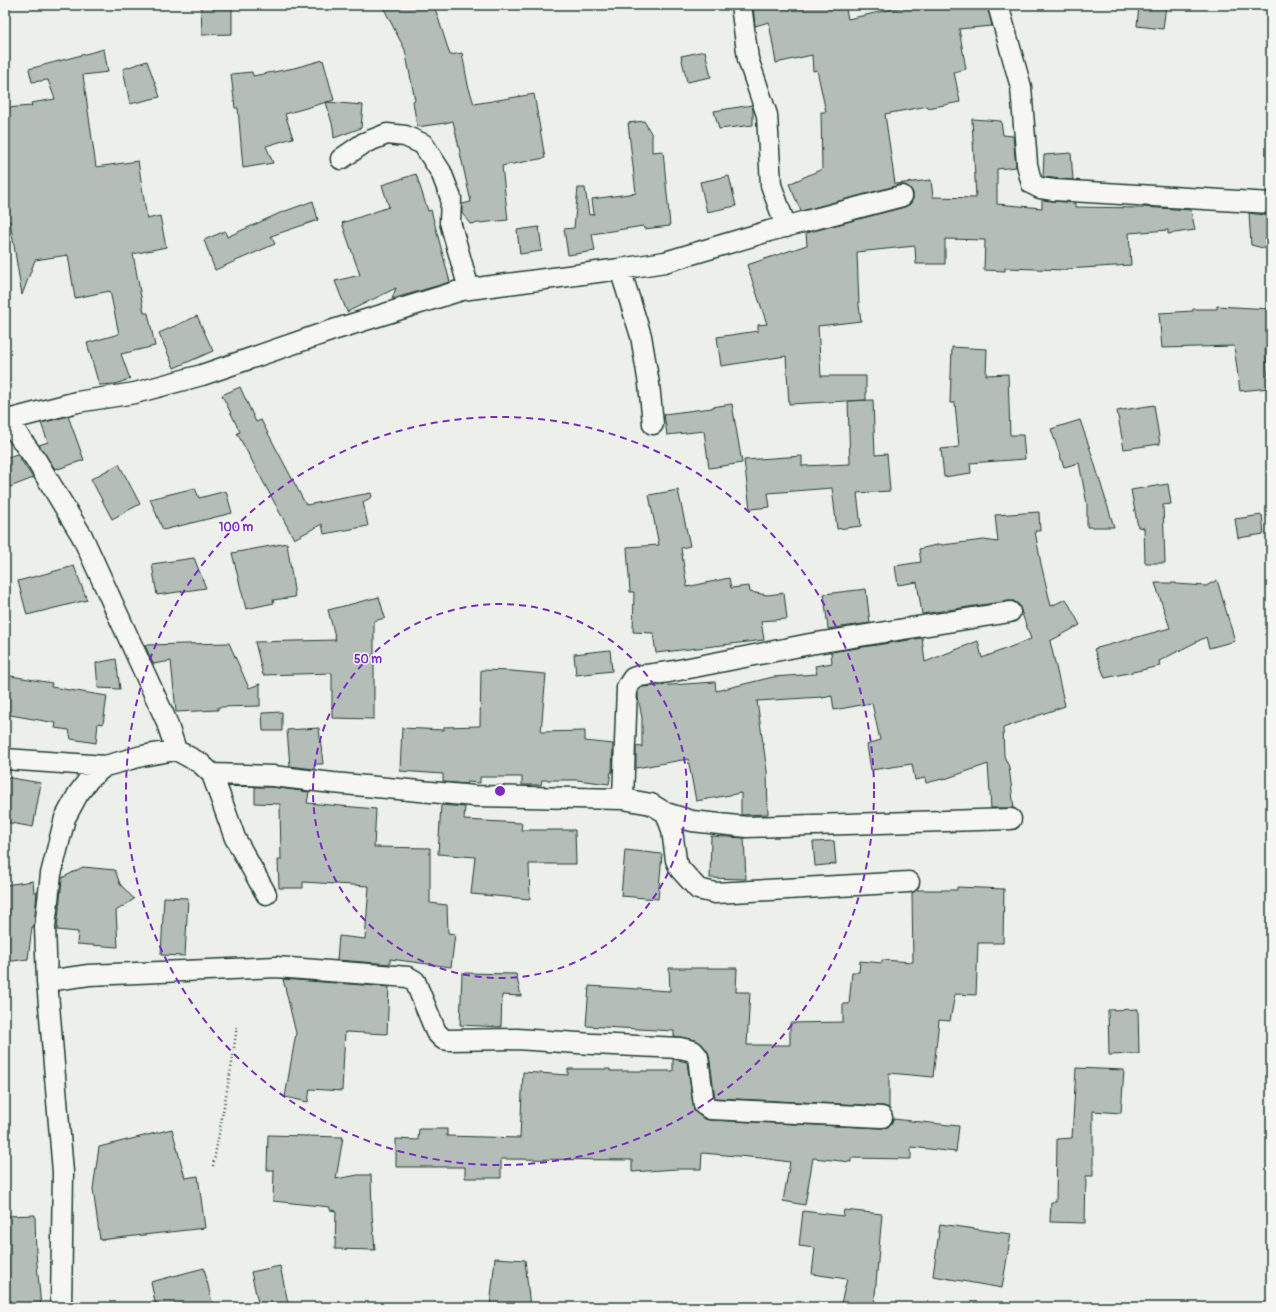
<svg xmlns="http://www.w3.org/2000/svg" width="1276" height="1312" viewBox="0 0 1276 1312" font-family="Pangolin,sans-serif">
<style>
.building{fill:#b4bdb8;stroke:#1f3d34}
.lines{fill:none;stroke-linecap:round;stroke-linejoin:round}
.minor-casing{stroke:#1f3d34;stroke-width:23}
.path{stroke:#1f3d34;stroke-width:2.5;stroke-dasharray:1 3;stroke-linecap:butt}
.minor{stroke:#f6f6f2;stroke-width:20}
.ring{fill:none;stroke:#7b2cbf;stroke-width:2;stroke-dasharray:7 5}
.centre{fill:#7b2cbf;stroke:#f6f6f2;stroke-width:2}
.ring-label{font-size:12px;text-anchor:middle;font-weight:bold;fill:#7b2cbf;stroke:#f6f6f2;stroke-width:3;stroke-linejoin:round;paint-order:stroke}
</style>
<rect width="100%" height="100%" fill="#edefea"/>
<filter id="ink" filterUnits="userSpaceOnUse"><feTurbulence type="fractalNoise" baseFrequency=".025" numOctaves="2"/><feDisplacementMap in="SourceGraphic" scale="8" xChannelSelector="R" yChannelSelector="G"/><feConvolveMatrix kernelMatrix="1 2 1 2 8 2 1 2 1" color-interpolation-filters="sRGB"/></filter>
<g filter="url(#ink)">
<!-- building -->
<path class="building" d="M 201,5 L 232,5 L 232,34 L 202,35 Z
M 382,5 L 434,5 L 450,55 L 462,53 L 468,85 L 474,104 L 534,94 L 545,158 L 502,166 L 508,220 L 470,224 L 462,213 L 462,204 L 471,202 L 453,121 L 445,123 L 417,127 L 413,101 L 415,100 L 405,50 Z
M 753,5 L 845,5 L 848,19 L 911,5 L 987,5 L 992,26 L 959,29 L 966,69 L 954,72 L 960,102 L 928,108 L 928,106 L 885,114 L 895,184 L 931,180 L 933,197 L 976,198 L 972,119 L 1001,121 L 1003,135 L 1013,136 L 1016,167 L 997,169 L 997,204 L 1042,208 L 1042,200 L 1075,203 L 1075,207 L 1143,208 L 1143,207 L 1191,210 L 1195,230 L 1168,234 L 1168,230 L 1129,233 L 1131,265 L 1066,269 L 1066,270 L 1005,268 L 1005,271 L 984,270 L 985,240 L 945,239 L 945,264 L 916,264 L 915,246 L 857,252 L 859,305 L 861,321 L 818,326 L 821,376 L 866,376 L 866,400 L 789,404 L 786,356 L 721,366 L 717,337 L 758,331 L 758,325 L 767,324 L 747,265 L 807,245 L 806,233 L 905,207 L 910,204 L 913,199 L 913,193 L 910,188 L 905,185 L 899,185 L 801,211 L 789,184 L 822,169 L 821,112 L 826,112 L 817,70 L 813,71 L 812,55 L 776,63 L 769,22 L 755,26 Z
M 1139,5 L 1166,5 L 1163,29 L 1137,26 Z
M 104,49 L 108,72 L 83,75 L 96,167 L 138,161 L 147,219 L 160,216 L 166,247 L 133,254 L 144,313 L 148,313 L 155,346 L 121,354 L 130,379 L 115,384 L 99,385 L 87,343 L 119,334 L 110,291 L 75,298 L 68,255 L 35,260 L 22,295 L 10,221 L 5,221 L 5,108 L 32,106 L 31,103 L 55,99 L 48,80 L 32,82 L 29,69 Z
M 705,51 L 711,77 L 687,82 L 681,56 Z
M 323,60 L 334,100 L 285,114 L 293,138 L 266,146 L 273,163 L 243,168 L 238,108 L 235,108 L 231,74 L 252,72 L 253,76 L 294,68 Z
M 147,61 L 160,97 L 130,104 L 123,69 Z
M 326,102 L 363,105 L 361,128 L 334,138 L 333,127 Z
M 752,105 L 753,110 L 753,125 L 719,129 L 714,111 Z
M 644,121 L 652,135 L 652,152 L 663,151 L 670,226 L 644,229 L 643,226 L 592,234 L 595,251 L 568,255 L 564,229 L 574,228 L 578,188 L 585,188 L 589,215 L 594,214 L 592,199 L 636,193 L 628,123 Z
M 1071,153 L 1073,180 L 1043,177 L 1044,155 Z
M 416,174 L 428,211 L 431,210 L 450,282 L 392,299 L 396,288 L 347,312 L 335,281 L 360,275 L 342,223 L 389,207 L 382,185 Z
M 729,176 L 736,206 L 707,212 L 700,182 Z
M 313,201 L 318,220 L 271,236 L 275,244 L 215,270 L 204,240 L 225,231 L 227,237 L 280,213 Z
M 1249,213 L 1271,216 L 1271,250 L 1251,245 Z
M 539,227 L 542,251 L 520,254 L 517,230 Z
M 1217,306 L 1271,309 L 1271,349 L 1265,348 L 1269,388 L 1240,391 L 1234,346 L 1162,348 L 1159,313 L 1193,311 L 1193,309 L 1217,309 Z
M 197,316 L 213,351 L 174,368 L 159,333 Z
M 952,347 L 987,349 L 986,375 L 1008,374 L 1010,435 L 1023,435 L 1025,459 L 970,463 L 971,473 L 944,477 L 941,449 L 959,447 L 955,403 L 950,403 Z
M 240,387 L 256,422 L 261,420 L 306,505 L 371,493 L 372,497 L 363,502 L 368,526 L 324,534 L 322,524 L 294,539 L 237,433 L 240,432 L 222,395 Z
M 873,400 L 875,455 L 887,454 L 890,491 L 857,493 L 861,526 L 837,529 L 832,488 L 768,493 L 770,507 L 750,509 L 744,460 L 802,456 L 802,466 L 850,464 L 848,401 Z
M 732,404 L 742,463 L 709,468 L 704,431 L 667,435 L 664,414 L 712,408 L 712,407 Z
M 1154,405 L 1160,444 L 1124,449 L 1117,411 Z
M 68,416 L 84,460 L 58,469 L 58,468 L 55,469 L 39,445 L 48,442 L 41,423 Z
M 1080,420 L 1091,452 L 1114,527 L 1087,527 L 1087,504 L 1079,463 L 1064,467 L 1051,429 Z
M 17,454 L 33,478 L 5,489 L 5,458 Z
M 119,464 L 140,504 L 112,519 L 91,479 Z
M 1168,484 L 1171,504 L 1163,505 L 1165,563 L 1145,563 L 1144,528 L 1138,527 L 1131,490 Z
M 195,488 L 199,498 L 226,491 L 232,513 L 163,530 L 150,499 Z
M 678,490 L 690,546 L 681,548 L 687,587 L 729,578 L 731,588 L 749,586 L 750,592 L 767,595 L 784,593 L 787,619 L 761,621 L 764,640 L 656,653 L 653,633 L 633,632 L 634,592 L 630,592 L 627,547 L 659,545 L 649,495 Z
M 1039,512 L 1040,531 L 1035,531 L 1041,564 L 1051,606 L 1066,599 L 1080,625 L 1050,641 L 1065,706 L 1003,728 L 1004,756 L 1009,767 L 1014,808 L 991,808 L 988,764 L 942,780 L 942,779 L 926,783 L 925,778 L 915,780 L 912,764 L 871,770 L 867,745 L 880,740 L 872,703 L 834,710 L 832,696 L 822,698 L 822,697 L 757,701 L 767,771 L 768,814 L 741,815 L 741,793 L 696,801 L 688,759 L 636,768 L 636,746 L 642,747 L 642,718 L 638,697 L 638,691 L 642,687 L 715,682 L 716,691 L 773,677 L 817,674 L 815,666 L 832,663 L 831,652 L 922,638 L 925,662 L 978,641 L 982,658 L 1031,639 L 1019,605 L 1014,601 L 1008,601 L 922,614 L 917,582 L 898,585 L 895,566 L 921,562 L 919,549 L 941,544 L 942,545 L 984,540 L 998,542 L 995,515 Z
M 1262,515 L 1264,534 L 1238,538 L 1235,519 Z
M 287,543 L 295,597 L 273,600 L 274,603 L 246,609 L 232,553 Z
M 194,558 L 206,588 L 157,595 L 152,564 Z
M 74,566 L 87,600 L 27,615 L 18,581 Z
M 1217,580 L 1235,641 L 1209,648 L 1206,637 L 1159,661 L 1160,666 L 1105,678 L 1094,649 L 1170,628 L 1155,583 L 1176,583 L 1176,584 L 1206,586 Z
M 866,589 L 870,623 L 828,629 L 824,594 Z
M 379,597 L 385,618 L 374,621 L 374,719 L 332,718 L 332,673 L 263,675 L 255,642 L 336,640 L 328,610 Z
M 229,643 L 249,688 L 260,684 L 260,706 L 218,707 L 218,710 L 176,712 L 171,661 L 153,664 L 145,645 Z
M 610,650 L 612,671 L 576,675 L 574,654 Z
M 116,659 L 120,689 L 98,688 L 96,663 Z
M 481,670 L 511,671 L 546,674 L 541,732 L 585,731 L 585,741 L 613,744 L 612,772 L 611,772 L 609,784 L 577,780 L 542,780 L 541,785 L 522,785 L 522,777 L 480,777 L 480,783 L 467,782 L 467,784 L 443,782 L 443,774 L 400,771 L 402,728 L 444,730 L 444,727 L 480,726 Z
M 5,675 L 52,683 L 51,687 L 107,696 L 103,724 L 98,723 L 96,743 L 71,739 L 69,730 L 55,728 L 56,723 L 5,714 Z
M 282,712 L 282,731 L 263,731 L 262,713 Z
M 319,728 L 323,764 L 315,764 L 314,769 L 290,766 L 287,730 Z
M 5,777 L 41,783 L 33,827 L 5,822 Z
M 255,787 L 272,787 L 309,792 L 307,803 L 376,809 L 374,847 L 430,848 L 430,903 L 447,905 L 448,933 L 455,934 L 451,967 L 390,959 L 390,964 L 337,960 L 339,936 L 365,939 L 369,886 L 303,882 L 303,888 L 279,888 L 278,860 L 281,860 L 280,804 L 255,803 Z
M 441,805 L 465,807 L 464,820 L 522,823 L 521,830 L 575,830 L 576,864 L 529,864 L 530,899 L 471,894 L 475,857 L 438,854 Z
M 711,836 L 744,838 L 746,879 L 710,878 Z
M 834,841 L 836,864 L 815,866 L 813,842 Z
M 625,850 L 662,854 L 658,899 L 621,896 Z
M 83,867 L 115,870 L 120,884 L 134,899 L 116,911 L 118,947 L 77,944 L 78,932 L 57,930 L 62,878 Z
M 33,881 L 34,893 L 37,891 L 34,927 L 32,927 L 28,959 L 5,962 L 5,885 Z
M 957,887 L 1004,889 L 1003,943 L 978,943 L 976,995 L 955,994 L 950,1021 L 939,1020 L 933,1077 L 889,1073 L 889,1108 L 883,1106 L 715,1098 L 709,1055 L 707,1050 L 702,1044 L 696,1040 L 674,1036 L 674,1031 L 586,1026 L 589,986 L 670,991 L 669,968 L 737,968 L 736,992 L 750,992 L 747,1045 L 790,1045 L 790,1023 L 843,1022 L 843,1004 L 849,1004 L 852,972 L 859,972 L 860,961 L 882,963 L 882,960 L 913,962 L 912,893 L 916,890 L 957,890 Z
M 164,897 L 188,898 L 185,956 L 161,955 Z
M 462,973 L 516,974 L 521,996 L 502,995 L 501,1027 L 460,1025 Z
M 283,979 L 389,987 L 387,1034 L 345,1032 L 342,1091 L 310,1089 L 308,1102 L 285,1097 L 296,1033 Z
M 1138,1009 L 1139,1054 L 1109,1055 L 1108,1010 Z
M 673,1059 L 687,1062 L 694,1111 L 704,1119 L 709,1120 L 881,1128 L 888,1127 L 891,1124 L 893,1119 L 959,1126 L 956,1152 L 911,1147 L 911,1159 L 851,1158 L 851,1162 L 813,1158 L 805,1205 L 783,1201 L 790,1162 L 761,1158 L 702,1153 L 701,1169 L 676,1169 L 632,1172 L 632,1160 L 501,1159 L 501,1178 L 465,1178 L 465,1167 L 396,1167 L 396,1139 L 418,1140 L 419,1129 L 447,1129 L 447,1136 L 520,1138 L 523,1072 L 568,1075 L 568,1069 L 610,1069 L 610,1071 L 673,1071 Z
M 1076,1068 L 1124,1070 L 1121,1113 L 1093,1111 L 1093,1176 L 1086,1176 L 1085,1223 L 1050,1222 L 1051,1202 L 1056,1202 L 1057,1139 L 1072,1138 Z
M 172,1129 L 185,1178 L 198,1176 L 205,1228 L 100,1240 L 93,1189 L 99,1147 Z
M 268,1135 L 343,1137 L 336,1179 L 358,1175 L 371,1175 L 372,1214 L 375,1250 L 335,1249 L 336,1211 L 330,1210 L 330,1207 L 273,1201 L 274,1170 L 267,1170 Z
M 844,1210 L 882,1214 L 874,1307 L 840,1307 L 847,1279 L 812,1274 L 815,1248 L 799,1246 L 803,1211 L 843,1216 Z
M 35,1215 L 36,1253 L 41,1307 L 5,1307 L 5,1288 L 8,1288 L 7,1247 L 5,1247 L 5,1216 Z
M 940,1224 L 1011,1234 L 1002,1288 L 933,1276 Z
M 495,1258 L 525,1260 L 530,1307 L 490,1307 Z
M 280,1266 L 289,1307 L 259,1307 L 251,1272 Z
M 204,1268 L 213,1307 L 156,1307 L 151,1282 Z"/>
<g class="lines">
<!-- minor casing -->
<g class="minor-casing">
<path id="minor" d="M 741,5 L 748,59 L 767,115 L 771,185 L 786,227
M 998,5 L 1021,87 L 1027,164 L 1030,177 L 1032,184 L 1040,188 L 1054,190 L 1271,203
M 341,159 L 364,143 L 387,134 L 405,136 L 423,144 L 441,172 L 451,198 L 450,222 L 469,289
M 620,269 L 641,336 L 649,384 L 653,424
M 5,417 L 36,460 L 82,536 L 166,720 L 176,750
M 8,420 L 77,402 L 135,393 L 202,375 L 330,331 L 462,290 L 620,269 L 665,262 L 769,231 L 902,196
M 5,759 L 105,766
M 212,774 L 273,776 L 333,783 L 474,796 L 623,799 L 651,804 L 666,813 L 692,821 L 747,827 L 1011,819
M 623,799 L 627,687 L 633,678 L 639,676 L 669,672 L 810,644 L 1010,612
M 666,813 L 672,830 L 676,860 L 680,869 L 698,889 L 715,893 L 909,882
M 47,981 L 89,975 L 276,967 L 408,977 L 415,981 L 436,1032 L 443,1039 L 448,1040 L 517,1039 L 593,1044 L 680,1048 L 693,1051 L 698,1057 L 704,1105 L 710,1109 L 882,1117
M 61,1307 L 63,1172 L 47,981 L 45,927 L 51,874 L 65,818 L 78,794 L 90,778 L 105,766 L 142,756 L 176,750 L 200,763 L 212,774 L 235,838 L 266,894"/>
</g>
<!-- path -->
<path class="path" d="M 213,1166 L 232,1063 L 237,1025"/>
<!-- minor -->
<use href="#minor" class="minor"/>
</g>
</g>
<!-- distance rings -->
<g class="ring">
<circle cx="500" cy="791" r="187"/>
<circle cx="500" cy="791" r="374"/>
</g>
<circle cx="500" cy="791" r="6" class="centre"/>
<g class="ring-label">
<text x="236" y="531">100 m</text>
<text x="368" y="663">50 m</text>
</g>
<!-- margin -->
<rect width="1276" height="1312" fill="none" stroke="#f6f6f2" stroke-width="20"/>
<rect x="10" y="10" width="1256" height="1292" fill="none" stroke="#1f3d34" stroke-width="1.5" filter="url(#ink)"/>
</svg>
